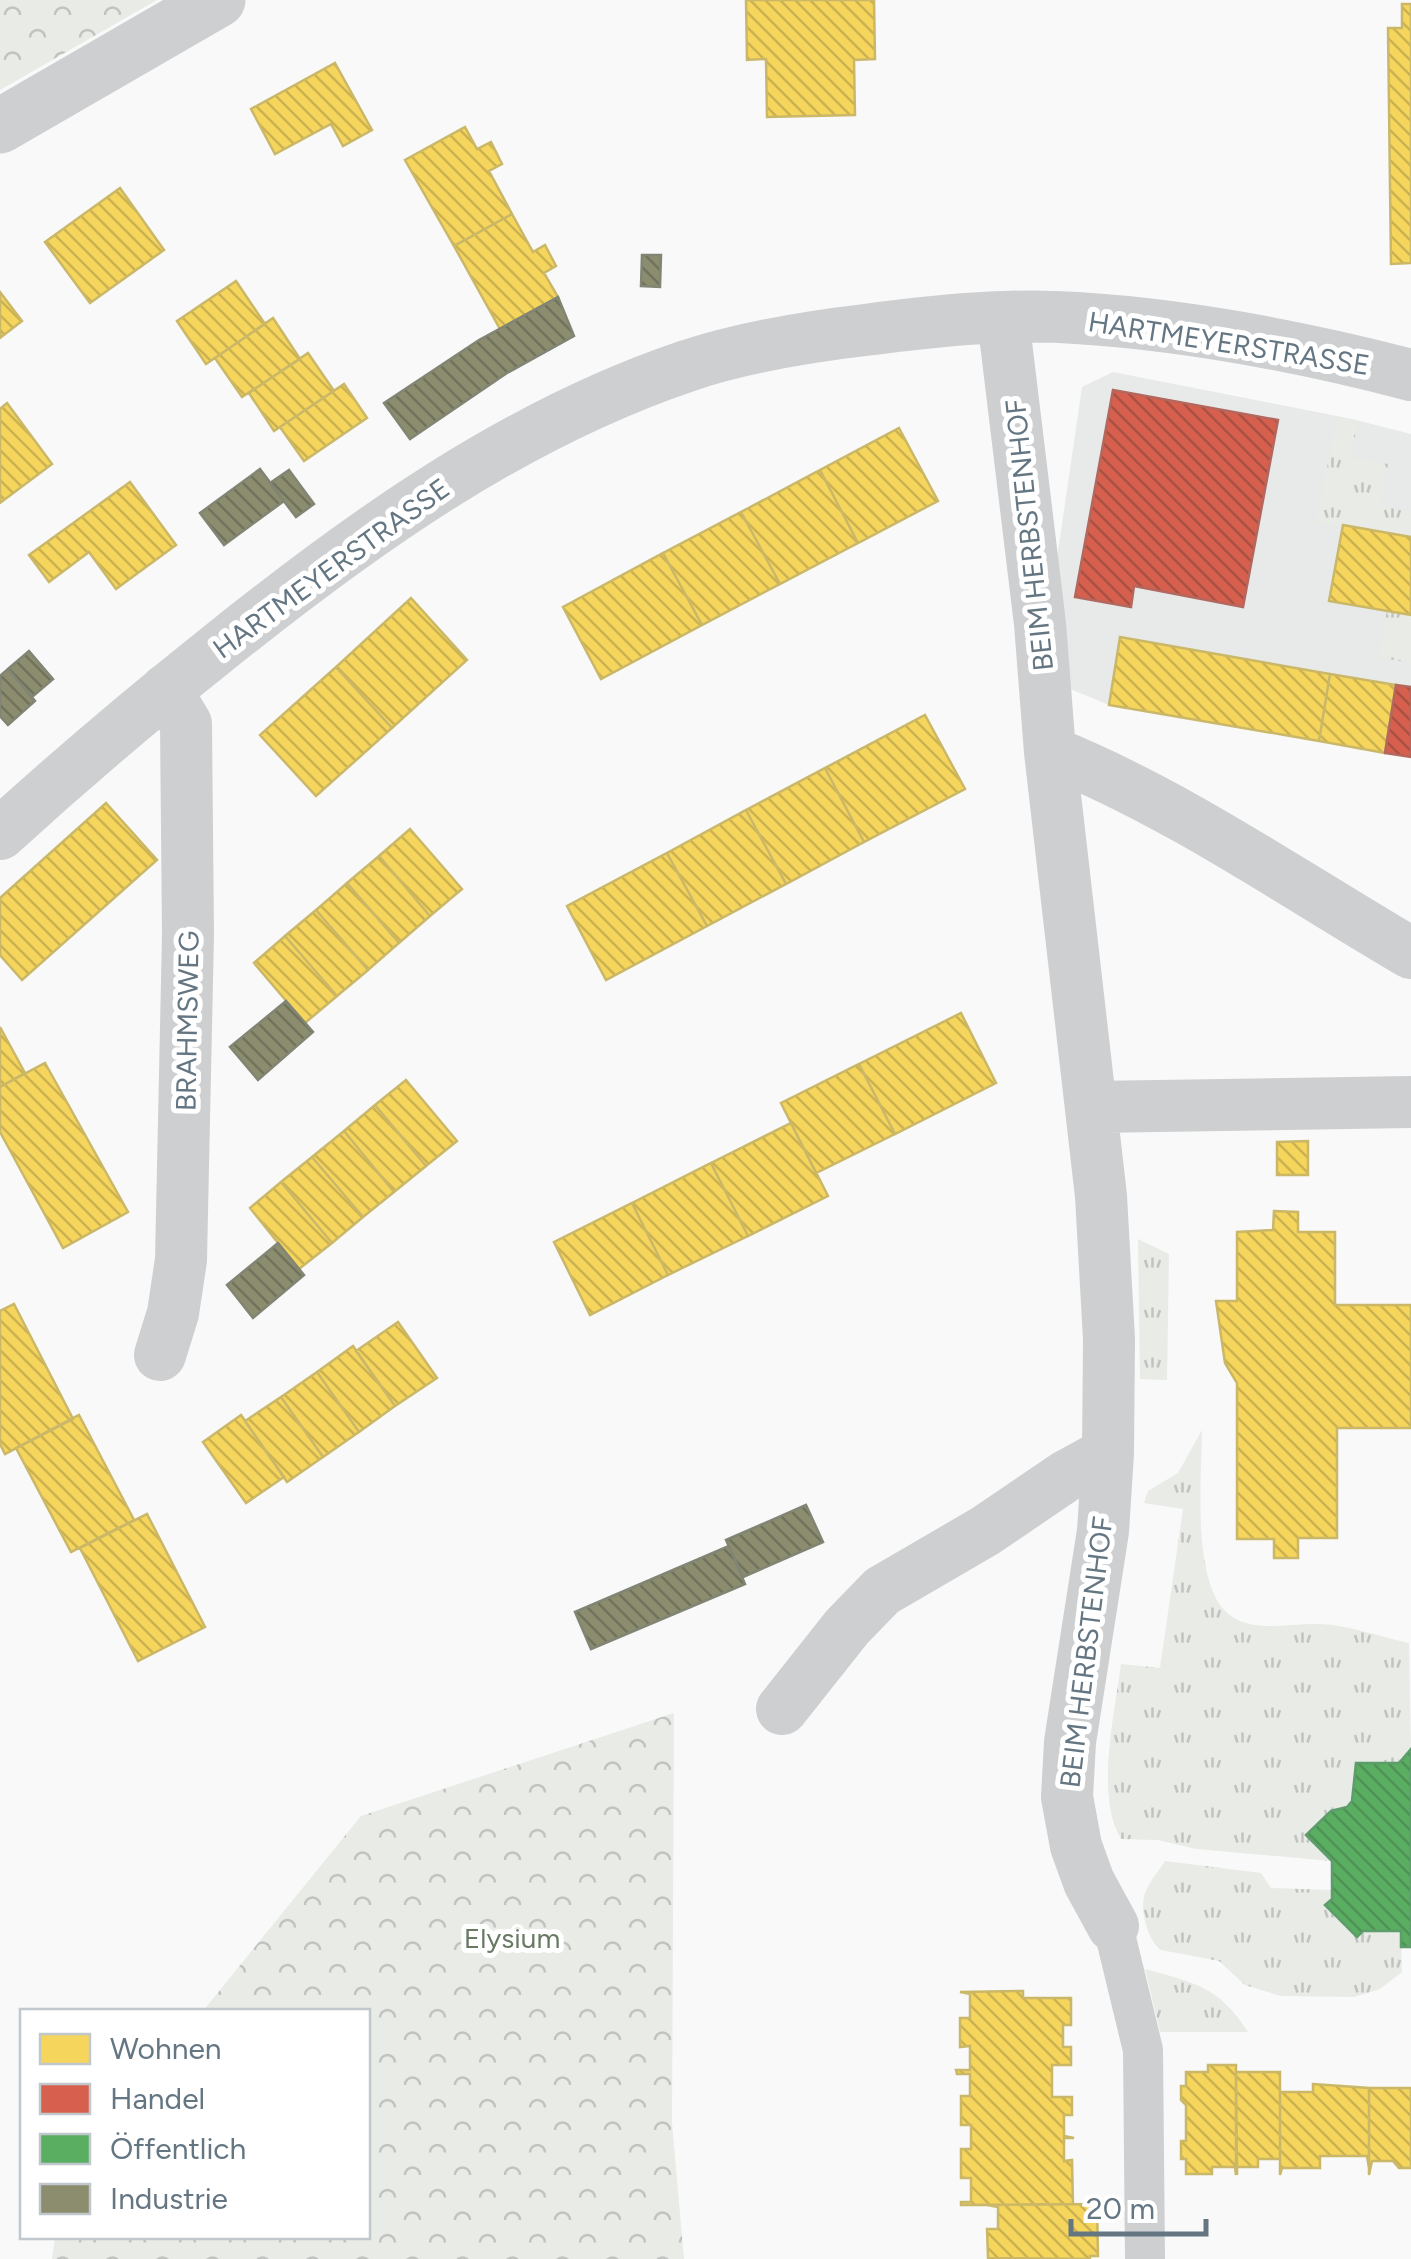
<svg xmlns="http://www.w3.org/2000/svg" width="1411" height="2259" viewBox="0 0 1411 2259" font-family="Figtree,sans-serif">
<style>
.built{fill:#e8e9e9}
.grass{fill:url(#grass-tufts)}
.forest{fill:url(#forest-crowns)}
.homes{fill:url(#homes-back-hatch);stroke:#cab868;stroke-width:2.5}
.shops{fill:url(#shops-back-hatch);stroke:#b4675d;stroke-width:2.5}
.public{fill:url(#public-back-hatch);stroke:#5d9d6b;stroke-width:2.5}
.industry{fill:url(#industry-back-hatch);stroke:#808574;stroke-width:2.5}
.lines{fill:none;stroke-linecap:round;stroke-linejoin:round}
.pedestrian{stroke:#cecfd0;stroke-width:40}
.minor{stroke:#cecfd0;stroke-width:52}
.tertiary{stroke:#cecfd0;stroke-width:55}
.labels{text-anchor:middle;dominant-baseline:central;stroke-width:10;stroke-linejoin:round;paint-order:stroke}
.street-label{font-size:28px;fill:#657683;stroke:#fff}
.park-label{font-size:28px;fill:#687a64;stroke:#fff}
</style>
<defs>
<pattern id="grass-tufts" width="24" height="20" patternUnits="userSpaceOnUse" patternTransform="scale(2.5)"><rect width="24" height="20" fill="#e8ebe6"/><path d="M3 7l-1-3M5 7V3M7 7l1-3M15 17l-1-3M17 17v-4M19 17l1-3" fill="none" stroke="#c0c3c0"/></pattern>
<pattern id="forest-crowns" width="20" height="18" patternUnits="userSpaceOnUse" patternTransform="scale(2.5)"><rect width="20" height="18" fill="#e8ebe6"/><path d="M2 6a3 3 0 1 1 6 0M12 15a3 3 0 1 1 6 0" fill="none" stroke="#c0c3c0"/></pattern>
<pattern id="homes-back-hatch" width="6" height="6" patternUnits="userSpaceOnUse" patternTransform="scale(2.5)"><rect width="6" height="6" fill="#f6d55c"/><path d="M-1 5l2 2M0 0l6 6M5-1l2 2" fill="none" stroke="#cbb151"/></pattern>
<pattern id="shops-back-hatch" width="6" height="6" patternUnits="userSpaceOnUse" patternTransform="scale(2.5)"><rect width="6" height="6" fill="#d6604d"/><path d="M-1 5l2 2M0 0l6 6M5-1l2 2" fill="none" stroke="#a85144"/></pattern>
<pattern id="public-back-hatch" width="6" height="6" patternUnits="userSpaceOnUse" patternTransform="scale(2.5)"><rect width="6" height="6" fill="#5aae61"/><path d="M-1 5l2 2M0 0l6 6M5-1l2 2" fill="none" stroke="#4e9255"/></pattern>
<pattern id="industry-back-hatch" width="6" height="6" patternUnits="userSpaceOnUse" patternTransform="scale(2.5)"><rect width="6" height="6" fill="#8c8c6e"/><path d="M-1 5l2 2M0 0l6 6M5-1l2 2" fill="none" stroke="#70725c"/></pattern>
</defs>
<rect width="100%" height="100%" fill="#f9f9f9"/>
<!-- built -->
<path class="built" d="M 1113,372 L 1352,419 L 1411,434 L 1411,757 L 1109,705 L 1063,686 L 1055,572 L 1082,387 Z"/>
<!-- grass -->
<path class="grass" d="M 1337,418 L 1358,422 L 1351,457 L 1388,464 L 1380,506 L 1411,512 L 1411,537 L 1316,522 Z
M 1387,611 L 1411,615 L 1411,663 L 1378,657 Z
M 1138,1239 L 1169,1254 L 1167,1380 L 1140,1379 Z
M 1202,1430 C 1202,1476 1189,1596 1236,1619 C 1261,1632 1293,1623 1319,1624 C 1348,1625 1381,1637 1409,1643 L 1411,1749 L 1399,1763 L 1356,1763 L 1352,1801 L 1306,1835 L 1332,1861 L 1196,1849 L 1158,1840 L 1121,1839 C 1095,1797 1115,1712 1121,1664 L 1160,1668 L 1183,1509 L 1144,1503 L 1148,1491 L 1178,1473 Z
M 1165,1861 L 1261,1873 L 1271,1888 L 1332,1890 L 1332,1899 L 1325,1906 L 1356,1936 L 1363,1931 L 1401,1931 L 1402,1972 L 1380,1989 L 1354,1997 L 1281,1996 L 1245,1985 L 1219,1961 L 1161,1950 C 1149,1942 1140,1912 1144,1897 C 1146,1885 1159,1871 1165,1861 Z
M 1145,1969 C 1194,1983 1219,1986 1248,2032 L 1160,2032 Z"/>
<!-- forest -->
<path class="forest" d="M 0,0 L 157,0 L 0,90 Z
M 674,1713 L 672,2123 L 684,2259 L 52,2259 L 55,2237 L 368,2236 L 368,2012 L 203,2011 L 361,1816 Z"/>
<!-- homes -->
<path class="homes" d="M 874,0 L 875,59 L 854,60 L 855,115 L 767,117 L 766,59 L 747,60 L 746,0 Z
M 1402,4 L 1411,4 L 1411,263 L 1391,264 L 1388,28 L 1402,28 Z
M 335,63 L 372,130 L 343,146 L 331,124 L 275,154 L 251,109 Z
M 465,127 L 477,149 L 491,142 L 502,164 L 489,171 L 512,214 L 454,246 L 405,160 Z
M 120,188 L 164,250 L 90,303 L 45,242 Z
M 512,214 L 533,252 L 545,245 L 556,266 L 544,273 L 558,297 L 500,329 L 454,246 Z
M 236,281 L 265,324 L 206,364 L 177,321 Z
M 0,292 L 22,321 L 0,338 Z
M 273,318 L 300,359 L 242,397 L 215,358 Z
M 308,353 L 334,391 L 274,431 L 249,393 Z
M 344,384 L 367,418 L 304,461 L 280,427 Z
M 7,403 L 52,464 L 0,503 L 0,409 Z
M 899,428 L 938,501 L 858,543 L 820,470 Z
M 820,470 L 858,543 L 780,584 L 741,512 Z
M 130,482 L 176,545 L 116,589 L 89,552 L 49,582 L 29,555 Z
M 741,512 L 780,584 L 702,625 L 663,553 Z
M 1343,525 L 1411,537 L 1411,615 L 1329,601 Z
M 663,553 L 702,625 L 601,679 L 563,607 Z
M 411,598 L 467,660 L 392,728 L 336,667 Z
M 1120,637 L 1330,674 L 1319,741 L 1109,705 Z
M 336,667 L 392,728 L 316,796 L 260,735 Z
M 1330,674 L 1396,685 L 1385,753 L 1319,741 Z
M 925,715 L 965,789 L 864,842 L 825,768 Z
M 825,768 L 864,842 L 786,884 L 746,810 Z
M 106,803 L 157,860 L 22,980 L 0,955 L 0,898 Z
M 746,810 L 786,884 L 707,926 L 667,853 Z
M 410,829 L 462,889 L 430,916 L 379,856 Z
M 667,853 L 707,926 L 606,980 L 567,906 Z
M 379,856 L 430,916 L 399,943 L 347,883 Z
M 347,883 L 399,943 L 368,970 L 316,910 Z
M 316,910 L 368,970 L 337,996 L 285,936 Z
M 285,936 L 337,996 L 305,1023 L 254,963 Z
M 961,1013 L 996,1083 L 895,1134 L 859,1064 Z
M 0,1027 L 25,1073 L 0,1087 Z
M 45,1063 L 128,1212 L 63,1248 L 0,1132 L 0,1087 Z
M 859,1064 L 895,1134 L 816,1173 L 781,1103 Z
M 406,1080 L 457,1141 L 426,1166 L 375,1105 Z
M 375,1105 L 426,1166 L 394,1192 L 344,1131 Z
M 791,1123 L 828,1196 L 748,1236 L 711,1163 Z
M 344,1131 L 394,1192 L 363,1217 L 312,1157 Z
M 1308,1141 L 1308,1175 L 1277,1175 L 1277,1142 Z
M 312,1157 L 363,1217 L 332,1243 L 281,1182 Z
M 711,1163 L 748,1236 L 668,1275 L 632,1203 Z
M 281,1182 L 332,1243 L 299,1269 L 250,1208 Z
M 632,1203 L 668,1275 L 590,1315 L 554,1242 Z
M 1274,1211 L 1298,1212 L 1298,1232 L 1335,1232 L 1335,1305 L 1411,1305 L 1411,1428 L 1337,1428 L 1337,1538 L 1298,1538 L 1298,1558 L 1274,1558 L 1274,1539 L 1237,1539 L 1237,1383 L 1225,1363 L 1216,1301 L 1237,1301 L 1237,1232 L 1273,1230 Z
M 14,1304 L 73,1419 L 5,1454 L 0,1444 L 0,1311 Z
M 398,1322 L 437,1378 L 395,1406 L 356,1351 Z
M 353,1346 L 395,1406 L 359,1432 L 317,1372 Z
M 317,1372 L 359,1432 L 323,1457 L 281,1397 Z
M 281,1397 L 323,1457 L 287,1482 L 245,1421 Z
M 79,1415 L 134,1520 L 71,1552 L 16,1448 Z
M 241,1415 L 284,1477 L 246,1503 L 203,1442 Z
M 147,1514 L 205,1627 L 138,1661 L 80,1548 Z
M 1023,1991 L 1023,1998 L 1071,1998 L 1071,2025 L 1063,2025 L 1063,2047 L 1071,2047 L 1071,2065 L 1052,2065 L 1052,2097 L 1072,2097 L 1072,2115 L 1064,2115 L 1064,2136 L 1074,2138 L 1064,2138 L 1064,2161 L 1072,2160 L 1073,2204 L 961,2205 L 961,2202 L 971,2202 L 971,2178 L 961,2178 L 961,2149 L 971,2149 L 971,2125 L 961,2125 L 961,2096 L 970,2096 L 970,2074 L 957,2074 L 956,2070 L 970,2070 L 970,2046 L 960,2047 L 960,2018 L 970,2018 L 970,1994 L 960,1992 Z
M 1208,2065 L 1236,2065 L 1236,2175 L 1235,2167 L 1212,2167 L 1212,2174 L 1186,2174 L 1186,2159 L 1181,2159 L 1181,2141 L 1186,2141 L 1186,2105 L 1181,2100 L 1181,2086 L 1186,2086 L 1186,2072 L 1208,2072 Z
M 1236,2072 L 1280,2072 L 1280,2159 L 1258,2159 L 1258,2167 L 1237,2167 L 1237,2175 Z
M 1313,2084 L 1369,2088 L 1369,2168 L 1367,2156 L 1320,2156 L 1320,2168 L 1282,2168 L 1280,2175 L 1280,2092 L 1313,2092 Z
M 1369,2088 L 1411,2088 L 1411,2168 L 1399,2168 L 1393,2161 L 1372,2161 L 1369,2175 Z
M 1097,2204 L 1098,2256 L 1090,2256 L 1090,2259 L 988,2258 L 987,2229 L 998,2229 L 998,2207 L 987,2205 Z"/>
<!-- shops -->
<path class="shops" d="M 1113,390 L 1278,420 L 1243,607 L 1134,586 L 1131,607 L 1075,597 Z
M 1396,685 L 1411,687 L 1411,757 L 1385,753 Z"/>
<!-- public -->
<path class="public" d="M 1411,1749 L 1411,1947 L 1401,1947 L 1401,1931 L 1363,1931 L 1357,1937 L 1325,1905 L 1332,1899 L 1332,1861 L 1306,1835 L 1331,1811 L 1347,1807 L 1352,1801 L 1356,1763 L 1399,1763 Z"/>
<!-- industry -->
<path class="industry" d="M 642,255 L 661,255 L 660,287 L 641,286 Z
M 558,297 L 574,336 L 507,373 L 410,439 L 384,403 L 479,340 Z
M 260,469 L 284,501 L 224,545 L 200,513 Z
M 289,470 L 314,504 L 296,517 L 270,483 Z
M 29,651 L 53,679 L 32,697 L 8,669 Z
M 8,669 L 35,701 L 8,725 L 0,716 L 0,676 Z
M 286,1001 L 313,1032 L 258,1080 L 230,1047 Z
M 278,1243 L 304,1275 L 253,1318 L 227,1285 Z
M 806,1505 L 823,1542 L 743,1577 L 726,1540 Z
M 729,1546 L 745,1584 L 591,1649 L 575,1612 Z"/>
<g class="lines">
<!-- pedestrian -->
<path class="pedestrian" d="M 1113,1926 L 1143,2050 L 1145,2259"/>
<!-- minor -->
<path class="minor" d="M 1003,318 L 1040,624 L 1050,752 L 1101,1196 L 1109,1339 L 1108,1453 L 1103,1531 L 1070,1742 L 1067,1797 L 1076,1846 L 1089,1882 L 1113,1926
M 1050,752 C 1177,803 1293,884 1411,953
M 0,834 C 70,770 142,709 216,650 C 359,535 512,425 687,366 C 744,347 805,337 865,330 C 934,321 1007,313 1077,318 C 1189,325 1303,347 1411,375
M 1092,1107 L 1411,1102
M 160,1355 L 173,1313 L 181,1260 L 188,934 L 186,724 L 166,690
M 782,1709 L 847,1627 L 882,1591 L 985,1531 L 1066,1476 L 1108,1453"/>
<!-- tertiary -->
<path class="tertiary" d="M 0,126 L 218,0"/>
</g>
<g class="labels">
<!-- street labels -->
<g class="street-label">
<text transform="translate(1229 343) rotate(9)">HARTMEYERSTRASSE</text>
<text transform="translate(1029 535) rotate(-96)">BEIM HERBSTENHOF</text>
<text transform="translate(331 568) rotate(-36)">HARTMEYERSTRASSE</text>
<text transform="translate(187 1021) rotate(-89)">BRAHMSWEG</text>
<text transform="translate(1086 1652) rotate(-83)">BEIM HERBSTENHOF</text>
</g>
<!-- park labels -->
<g class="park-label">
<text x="512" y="1938">Elysium</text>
</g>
</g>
<!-- legend -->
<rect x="20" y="2009" width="350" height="230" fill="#ffffff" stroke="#c1c8cd" stroke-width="2.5"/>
<rect x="40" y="2034" width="50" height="30" fill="#f6d55c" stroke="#c1c8cd" stroke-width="2.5"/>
<text x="110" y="2059" font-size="30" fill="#657683">Wohnen</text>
<rect x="40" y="2084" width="50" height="30" fill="#d6604d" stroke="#c1c8cd" stroke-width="2.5"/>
<text x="110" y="2109" font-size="30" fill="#657683">Handel</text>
<rect x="40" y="2134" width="50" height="30" fill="#5aae61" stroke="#c1c8cd" stroke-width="2.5"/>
<text x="110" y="2159" font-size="30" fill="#657683">Öffentlich</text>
<rect x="40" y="2184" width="50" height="30" fill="#8c8c6e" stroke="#c1c8cd" stroke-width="2.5"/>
<text x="110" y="2209" font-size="30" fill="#657683">Industrie</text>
<!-- scale -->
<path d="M1071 2219v15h135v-15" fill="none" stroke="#657683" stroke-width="5"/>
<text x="1086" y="2219" font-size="30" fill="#657683" stroke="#ffffff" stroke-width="8" paint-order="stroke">20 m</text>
</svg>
